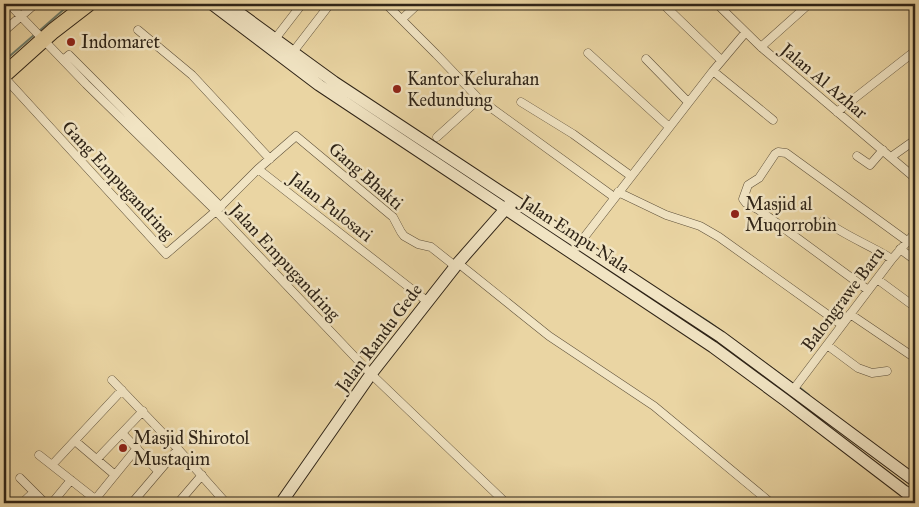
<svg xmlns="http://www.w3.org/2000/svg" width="919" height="507" viewBox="0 0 919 507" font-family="'IM FELL Great Primer',serif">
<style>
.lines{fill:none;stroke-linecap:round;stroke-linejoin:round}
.stream{stroke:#6e7d6c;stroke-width:2}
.street-casing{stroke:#5e503a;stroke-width:9}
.secondary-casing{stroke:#2f2417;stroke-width:13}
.highway-casing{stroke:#2f2417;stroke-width:17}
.street{stroke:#f1e4c3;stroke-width:8}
.secondary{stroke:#f1e4c3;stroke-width:11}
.highway{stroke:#ead5a3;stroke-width:15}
.poi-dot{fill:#8f2418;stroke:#f1e4c3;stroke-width:2}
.labels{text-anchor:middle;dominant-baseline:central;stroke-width:5;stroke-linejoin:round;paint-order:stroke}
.poi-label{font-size:18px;fill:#2f2417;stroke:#f1e4c3;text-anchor:start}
.street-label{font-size:18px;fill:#2f2417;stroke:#f1e4c3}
</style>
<rect width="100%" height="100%" fill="#ead5a3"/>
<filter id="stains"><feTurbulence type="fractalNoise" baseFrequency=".004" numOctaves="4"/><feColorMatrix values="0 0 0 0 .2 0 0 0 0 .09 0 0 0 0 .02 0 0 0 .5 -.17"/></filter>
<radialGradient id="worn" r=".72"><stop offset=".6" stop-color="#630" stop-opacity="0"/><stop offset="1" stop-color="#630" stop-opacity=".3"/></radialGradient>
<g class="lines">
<!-- stream -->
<path class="stream" d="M 14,4 L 23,12
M 38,32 L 70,4
M 4,61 L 34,35
M 678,302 L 709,322 L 795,385
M 799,387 L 809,395"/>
<!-- street casing -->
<g class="street-casing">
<path id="street" d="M 9,4 L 86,84 L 216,211 L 371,374 L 506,503
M 386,4 L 436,54 L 479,99 L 614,197
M 663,4 L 721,60
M 717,4 L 761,47 L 915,178
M 402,19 L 418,4
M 138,30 L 192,75 L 270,159
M 4,31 L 35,4
M 275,39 L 302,4
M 761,47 L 809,4
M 293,52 L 330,4
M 588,53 L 669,127
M 646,59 L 688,102
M 63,60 L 69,55 L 221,207
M 713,71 L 773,120
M 4,77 L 166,254 L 216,211 L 258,169 L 428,302
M 521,102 L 573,134 L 631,176
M 837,112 L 915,51
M 437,137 L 479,99
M 857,156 L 870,165 L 883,150
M 891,157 L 915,140
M 258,169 L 296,136 L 393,217 L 401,232 L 404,236 L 418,244 L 431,247 L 455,266
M 618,192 L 666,215 L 700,226 L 719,237 L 842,325
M 824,220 C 845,236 870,245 892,259
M 579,244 L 713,71 L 745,33
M 900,249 L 915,260
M 458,263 L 549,336 L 654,406 L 771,503
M 877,279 L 915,307
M 868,290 L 759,210 L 746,203 L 743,199 L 748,185 L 759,178 L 775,154 L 778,152 L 786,153 L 907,241
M 850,314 L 915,358
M 827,345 L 858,368 L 872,373 L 887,371
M 112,380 L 178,449 L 226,503
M 793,390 L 892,259 L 915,233
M 122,433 L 158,471
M 75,441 L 115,475
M 39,455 L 100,503
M 97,459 L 143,411
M 52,465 L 122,390
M 20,478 L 45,503
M 93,502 L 137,448
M 22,503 L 34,492
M 52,503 L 71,480
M 132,503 L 178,449
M 178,503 L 202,475"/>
</g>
<!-- secondary casing -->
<g class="secondary-casing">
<path id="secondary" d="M 212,4 L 319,85 L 713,347 L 785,400 L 904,491 L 915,498
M 227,4 L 334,82 L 721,337 L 915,481
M 281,503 L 371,374 L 458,263 L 509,205"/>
</g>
<!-- highway casing -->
<g class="highway-casing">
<path id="highway" d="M 4,75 L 53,31 L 88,4"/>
</g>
<!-- street -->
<use href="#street" class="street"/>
<!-- secondary -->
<use href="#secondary" class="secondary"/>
<!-- highway -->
<use href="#highway" class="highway"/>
</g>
<!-- markers -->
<g class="poi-dot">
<circle cx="71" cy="42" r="5"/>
<circle cx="397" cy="89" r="5"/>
<circle cx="735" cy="214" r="5"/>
<circle cx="123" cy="448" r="5"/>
</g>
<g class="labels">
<!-- poi labels -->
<g class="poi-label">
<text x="81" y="42">Indomaret</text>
<text x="407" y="79">Kantor Kelurahan<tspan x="407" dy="21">Kedundung</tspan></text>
<text x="745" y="204">Masjid al<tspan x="745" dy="21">Muqorrobin</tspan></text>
<text x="133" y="438">Masjid Shirotol<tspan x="133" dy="21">Mustaqim</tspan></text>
</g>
<!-- street labels -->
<g class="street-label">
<text transform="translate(824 81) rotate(40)">Jalan Al Azhar</text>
<text transform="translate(366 176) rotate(41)">Gang Bhakti</text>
<text transform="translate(118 180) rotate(47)">Gang Empugandring</text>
<text transform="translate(331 207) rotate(38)">Jalan Pulosari</text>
<text transform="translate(575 234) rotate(33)">Jalan Empu Nala</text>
<text transform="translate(285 262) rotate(47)">Jalan Empugandring</text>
<text transform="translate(843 299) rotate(-53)">Balongrawe Baru</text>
<text transform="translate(379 338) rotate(-53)">Jalan Randu Gede</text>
</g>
</g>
<!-- margin -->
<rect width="919" height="507" fill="none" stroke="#ead5a3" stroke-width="20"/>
<rect x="5" y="5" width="909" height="497" fill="none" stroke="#2f2417" stroke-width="2.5"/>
<rect x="10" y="10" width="899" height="487" fill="none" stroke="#2f2417"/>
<rect width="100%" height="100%" filter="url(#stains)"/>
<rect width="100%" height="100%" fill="url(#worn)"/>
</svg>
